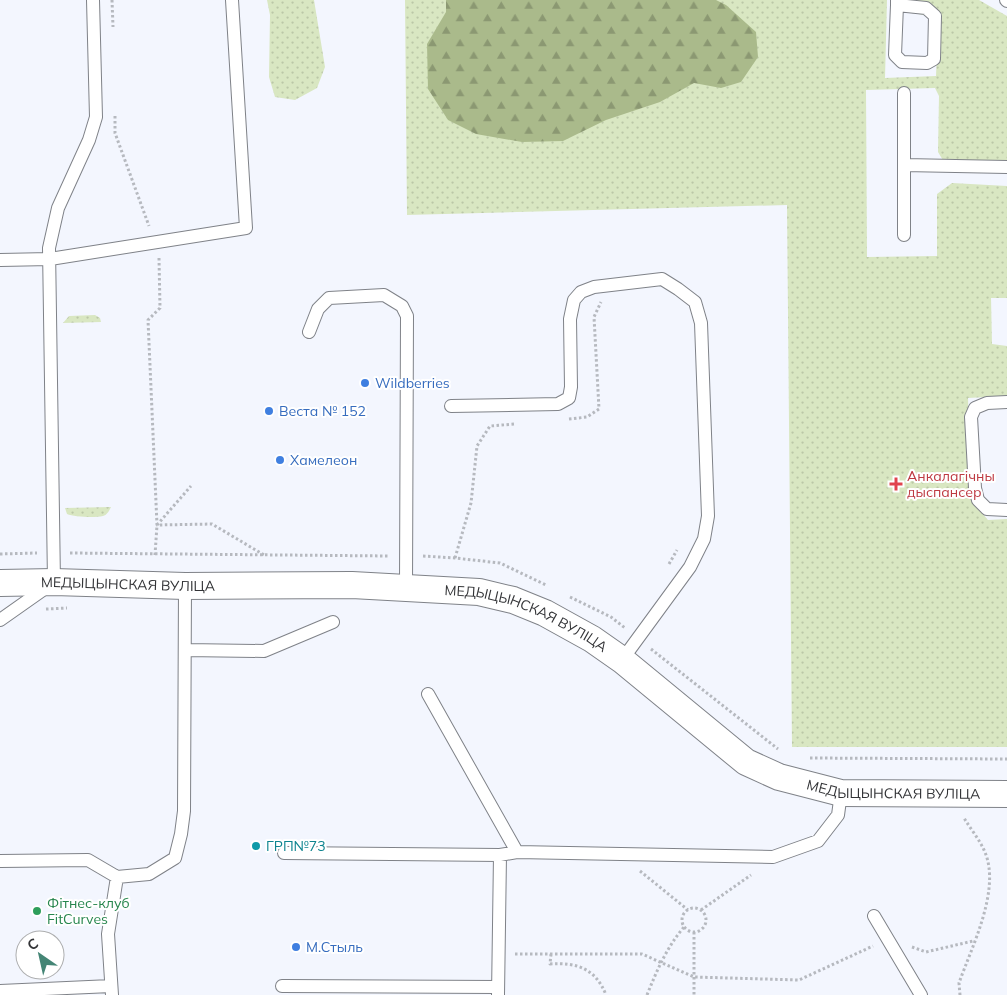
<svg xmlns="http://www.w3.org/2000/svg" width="1007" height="995" viewBox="0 0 1007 995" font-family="Mulish,sans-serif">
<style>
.grass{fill:url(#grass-dots)}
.forest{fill:url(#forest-firs)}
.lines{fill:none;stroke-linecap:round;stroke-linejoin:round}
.service-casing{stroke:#7f8288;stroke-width:14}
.minor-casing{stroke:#7f8288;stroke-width:28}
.path{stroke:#b6b9bf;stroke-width:3;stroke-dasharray:2.5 2.5;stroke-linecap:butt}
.service{stroke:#fff;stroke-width:12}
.minor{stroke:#fff;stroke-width:26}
.shop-dot{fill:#3f7fe0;stroke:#fff;stroke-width:2}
.health-dot{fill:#e0444e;stroke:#fff;stroke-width:2}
.culture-dot{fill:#0f9aa8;stroke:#fff;stroke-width:2}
.leisure-dot{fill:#2e9e5b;stroke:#fff;stroke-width:2}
.labels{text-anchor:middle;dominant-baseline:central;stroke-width:4;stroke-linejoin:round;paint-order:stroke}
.shop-label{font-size:14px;fill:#366cbe;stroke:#fff;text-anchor:start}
.health-label{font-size:14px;fill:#be3a42;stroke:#fff;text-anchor:start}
.street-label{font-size:14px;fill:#333437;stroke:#fff}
.culture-label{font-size:14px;fill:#0d838f;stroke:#fff;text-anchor:start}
.leisure-label{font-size:14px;fill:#27864d;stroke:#fff;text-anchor:start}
</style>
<defs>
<pattern id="grass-dots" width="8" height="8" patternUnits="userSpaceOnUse" patternTransform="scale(1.25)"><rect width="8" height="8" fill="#d9e7c2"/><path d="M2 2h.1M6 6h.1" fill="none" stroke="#bbc7a7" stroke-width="1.8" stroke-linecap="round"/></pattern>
<pattern id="forest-firs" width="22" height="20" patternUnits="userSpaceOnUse" patternTransform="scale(1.25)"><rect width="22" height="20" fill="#aaba8b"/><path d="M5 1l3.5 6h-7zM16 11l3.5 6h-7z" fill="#8b9872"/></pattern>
</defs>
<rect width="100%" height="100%" fill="#f3f6fe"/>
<!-- grass -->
<path class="grass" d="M 267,0 L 314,0 L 325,67 L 317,88 L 295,100 L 275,97 L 269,77 L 270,15 Z
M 405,0 L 887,0 L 885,78 L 936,76 L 938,27 L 931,16 L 905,12 L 904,0 L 979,0 L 1007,16 L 1007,161 L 944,162 L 938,152 L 939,96 L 935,88 L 866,90 L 867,257 L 937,256 L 937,194 L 952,183 L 1007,186 L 1007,298 L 991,298 L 992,344 L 1007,346 L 1007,396 L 968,398 L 971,487 L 974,504 L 988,520 L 1007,519 L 1007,747 L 792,747 L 787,205 L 407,215 Z
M 95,315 L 100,318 L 101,322 L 63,323 L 69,316 Z
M 111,507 C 109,511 107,515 103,516 C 95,518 74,517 67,514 L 65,508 Z"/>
<!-- forest -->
<path class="forest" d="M 446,0 L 716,0 L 726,5 L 756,32 L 758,57 L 741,82 L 721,88 L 694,83 L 660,102 L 606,120 L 563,141 L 522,142 L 476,134 L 448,120 L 428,89 L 427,44 L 446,12 Z"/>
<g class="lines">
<!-- service casing -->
<g class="service-casing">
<path id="service" d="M 1006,0 L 1007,1
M 897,5 L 926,8 L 935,16 L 934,59 L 927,63 L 902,62 L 895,55 L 897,5 L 897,0
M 904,165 L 1007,167
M 904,235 L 904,93
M 0,260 L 50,259 L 246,228 L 232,0
M 309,332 L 318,309 L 329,298 L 384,295 L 402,306 L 407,316 L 406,587
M 1007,402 L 987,403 L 975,408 L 971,417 L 975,488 L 978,500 L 987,509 L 1007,510
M 451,406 L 558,404 L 569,398 L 571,387 L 570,319 L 574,300 L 581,292 L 594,287 L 662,279 L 678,289 L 695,302 L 701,323 L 708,516 L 704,539 L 690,567 L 622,660
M 0,620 L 54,582 L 49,248 L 58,208 L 89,140 L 96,117 L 93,0
M 185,650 L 264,651 L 333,622
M 428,694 L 517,852
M 284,853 L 500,855 L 517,852 L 773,857 L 818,841 L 838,815 L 841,793
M 0,861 L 88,860 L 117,877 L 149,874 L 175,858 L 181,834 L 184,811 L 185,586
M 874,916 L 921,995
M 282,986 L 498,987
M 0,991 L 111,986
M 112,995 L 108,934 L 117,877
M 498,995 L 500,855"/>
</g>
<!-- minor casing -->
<g class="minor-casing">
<g id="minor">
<path id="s1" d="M 0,583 L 54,582 L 185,586 L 352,585 L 479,592 L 513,600 L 545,613 L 592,639 L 622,660 L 746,762 L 779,777 L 841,793 L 1007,794"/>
</g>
</g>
<!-- path -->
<path class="path" d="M 112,0 L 113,27
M 115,116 L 115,133 L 149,226
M 159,258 L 160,308 L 148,320 L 157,525 L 212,524 L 264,555
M 569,419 L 587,417 L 599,409 L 594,317 L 601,302
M 70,553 L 389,556
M 0,554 L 37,553
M 155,555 L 157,525 L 191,486
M 423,556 L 455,558 L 500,563 L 546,585
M 455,558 L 471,503 L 477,446 L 490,426 L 515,424
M 669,564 L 677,550
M 570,597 L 611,617 L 625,628
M 46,609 L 67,608
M 651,649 L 778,749
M 810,758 L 1007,759
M 640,871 L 688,910
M682 920a12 12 0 1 1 24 0a12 12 0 1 1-24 0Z
M 701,910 L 751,875
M 694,932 L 694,995
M 912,947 L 926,952 L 973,941
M 515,954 L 642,954 L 694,977 L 799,980 L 873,946
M 551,954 L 550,964 C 577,962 596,969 606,995
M 647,995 C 657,970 667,947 684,927
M 960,995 L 959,983 C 972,946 1002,888 984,850 C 979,839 970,828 964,818"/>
<!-- service -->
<use href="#service" class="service"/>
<!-- minor -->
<use href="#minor" class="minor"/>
</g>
<!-- markers -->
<g class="shop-dot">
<circle cx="365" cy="383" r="5"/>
<circle cx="269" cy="411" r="5"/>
<circle cx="280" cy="460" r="5"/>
<circle cx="296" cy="947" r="5"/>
</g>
<path class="health-dot" d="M893.5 476.5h5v5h5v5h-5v5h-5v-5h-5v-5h5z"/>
<circle class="culture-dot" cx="256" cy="846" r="5"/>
<circle class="leisure-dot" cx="37" cy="911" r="5"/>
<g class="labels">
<!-- shop labels -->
<g class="shop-label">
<text x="375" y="383">Wildberries</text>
<text x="279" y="411">Веста № 152</text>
<text x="290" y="460">Хамелеон</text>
<text x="306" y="947">М.Стыль</text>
</g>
<!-- health labels -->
<g class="health-label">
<text x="907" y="476">Анкалагічны<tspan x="907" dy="16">дыспансер</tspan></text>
</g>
<!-- street labels -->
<g class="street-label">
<text stroke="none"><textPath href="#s1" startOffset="128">МЕДЫЦЫНСКАЯ ВУЛІЦА</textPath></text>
<text stroke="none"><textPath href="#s1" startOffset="532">МЕДЫЦЫНСКАЯ ВУЛІЦА</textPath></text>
<text stroke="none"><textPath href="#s1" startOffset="952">МЕДЫЦЫНСКАЯ ВУЛІЦА</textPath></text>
</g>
<!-- culture labels -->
<g class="culture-label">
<text x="266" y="846">ГРП№73</text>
</g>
<!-- leisure labels -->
<g class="leisure-label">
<text x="47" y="903">Фітнес-клуб<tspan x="47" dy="16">FitCurves</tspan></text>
</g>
</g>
<!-- north arrow -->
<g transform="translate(40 955) rotate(326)"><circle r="24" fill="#ffffff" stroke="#adaeaf"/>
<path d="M0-4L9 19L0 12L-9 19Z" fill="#448575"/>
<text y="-8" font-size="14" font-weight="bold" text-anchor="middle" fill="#333437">С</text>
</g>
</svg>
